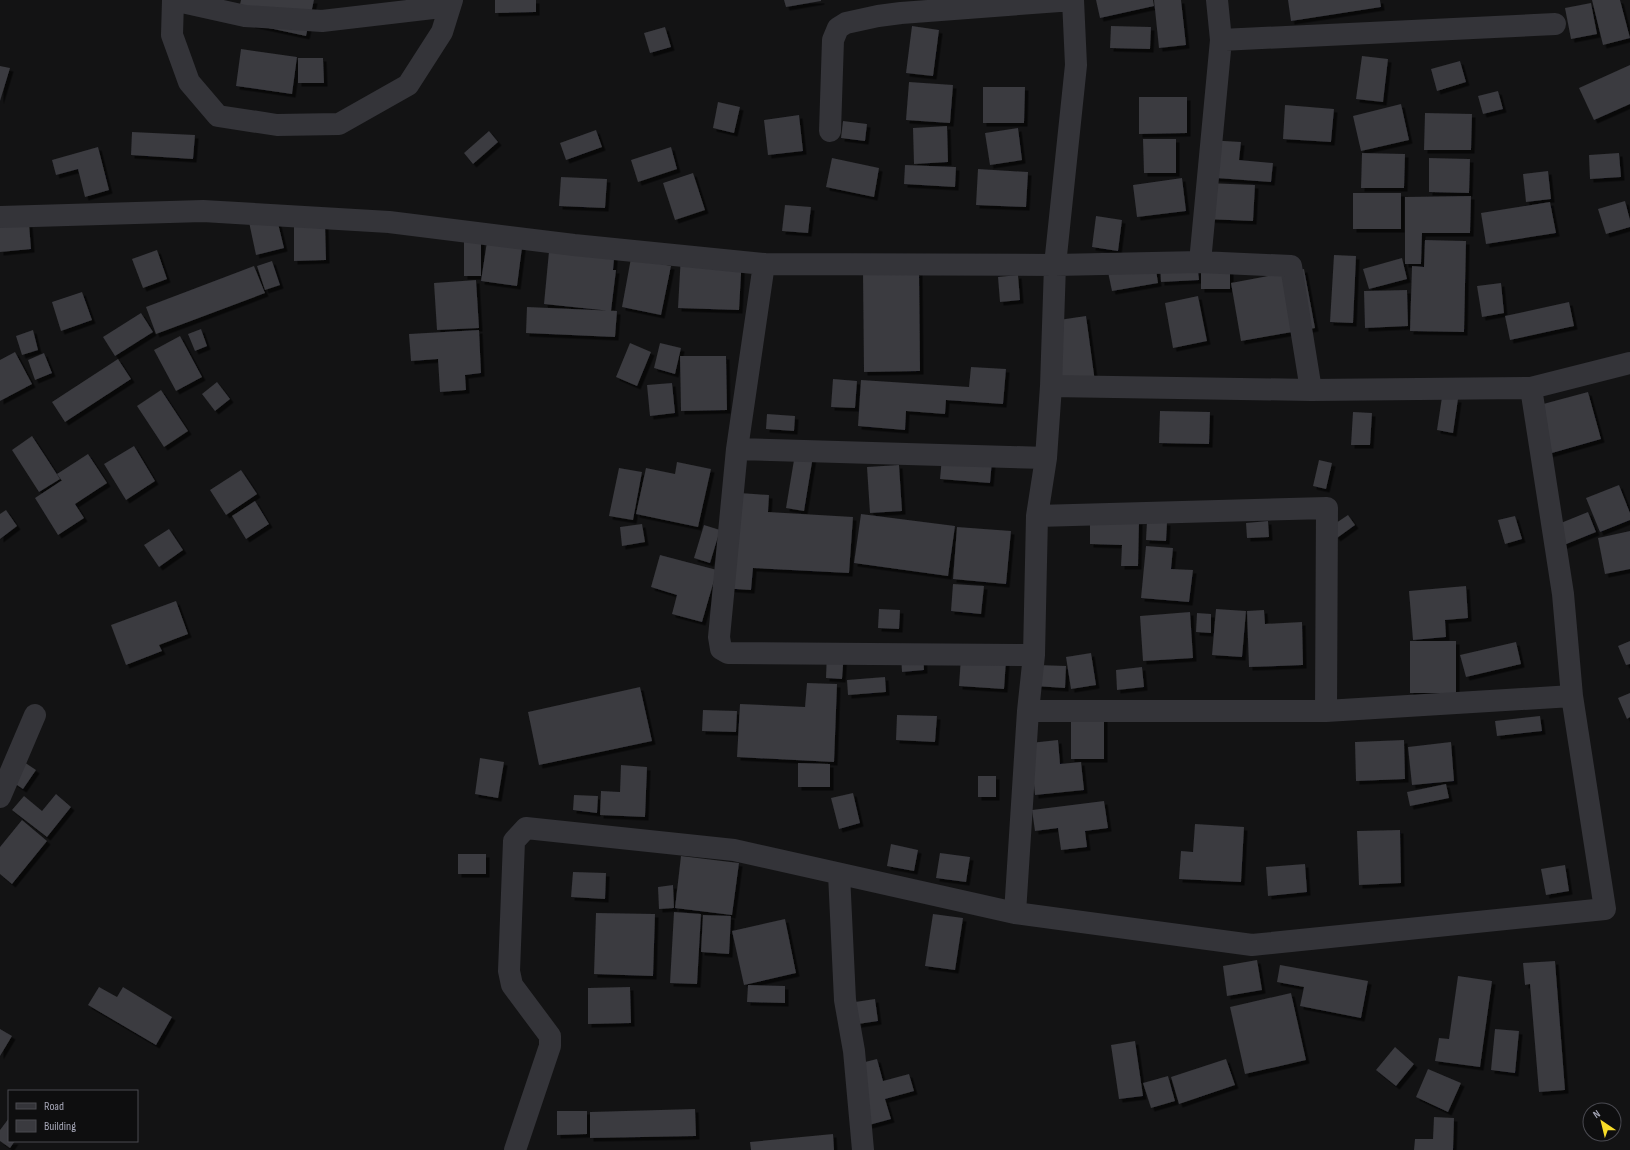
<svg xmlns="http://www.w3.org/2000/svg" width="1630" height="1150" viewBox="0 0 1630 1150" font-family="'Sofia Sans Condensed',sans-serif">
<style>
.building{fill:#3a3a3f;filter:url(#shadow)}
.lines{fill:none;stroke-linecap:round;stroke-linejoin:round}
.minor{stroke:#343439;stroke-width:22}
</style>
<defs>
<filter id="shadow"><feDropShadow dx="3.5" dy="3.5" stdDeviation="0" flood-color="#0009"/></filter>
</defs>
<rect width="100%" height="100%" fill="#131314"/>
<!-- building -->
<path class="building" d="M 241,0 L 314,0 L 306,36 L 236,21 Z
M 495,0 L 536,0 L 536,12 L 495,13 Z
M 784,0 L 821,0 L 821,1 L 786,7 Z
M 1096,0 L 1153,0 L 1154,6 L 1100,18 Z
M 1154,0 L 1181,0 L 1186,45 L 1159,48 Z
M 1288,0 L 1380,0 L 1381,7 L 1291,21 Z
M 1592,0 L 1620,0 L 1630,38 L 1603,45 Z
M 1591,3 L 1597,34 L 1571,39 L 1565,8 Z
M 912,26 L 939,30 L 933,76 L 906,73 Z
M 1111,26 L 1151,27 L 1150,49 L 1110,48 Z
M 665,27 L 671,47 L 650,53 L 644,33 Z
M 241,49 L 297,57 L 292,94 L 236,86 Z
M 1362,56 L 1388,59 L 1383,102 L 1356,99 Z
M 298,58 L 323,58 L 324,83 L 298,83 Z
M 1460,61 L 1466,82 L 1437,91 L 1431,69 Z
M 1630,65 L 1630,104 L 1594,120 L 1579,88 Z
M 0,66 L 10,68 L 0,101 Z
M 909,82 L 953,85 L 950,123 L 906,120 Z
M 983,87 L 1025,87 L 1024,123 L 983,123 Z
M 1498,91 L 1503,109 L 1483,114 L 1478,96 Z
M 1139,97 L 1187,97 L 1187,133 L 1139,134 Z
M 718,102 L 740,107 L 734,133 L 713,128 Z
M 1401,104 L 1409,140 L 1361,151 L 1353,116 Z
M 1285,105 L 1334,109 L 1331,142 L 1283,139 Z
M 1425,113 L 1472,114 L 1471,150 L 1424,150 Z
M 799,115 L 803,151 L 768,155 L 764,120 Z
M 843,121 L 867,124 L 865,141 L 841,138 Z
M 947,126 L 948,162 L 914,164 L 913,128 Z
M 1018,128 L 1022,160 L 990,165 L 985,133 Z
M 596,130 L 602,147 L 566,160 L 560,143 Z
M 489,131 L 498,142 L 473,164 L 464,153 Z
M 132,132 L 195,135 L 193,159 L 131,155 Z
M 1143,139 L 1176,139 L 1176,173 L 1144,173 Z
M 1207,140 L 1241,142 L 1239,160 L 1273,163 L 1271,182 L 1203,177 Z
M 98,147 L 109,190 L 85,197 L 78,169 L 56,175 L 52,160 Z
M 671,147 L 677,169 L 638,182 L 631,160 Z
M 1362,153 L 1405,154 L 1404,188 L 1361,188 Z
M 1619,153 L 1621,177 L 1590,179 L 1589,155 Z
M 832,158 L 879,168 L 874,197 L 826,187 Z
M 1429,158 L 1470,159 L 1469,193 L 1429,192 Z
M 905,165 L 956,167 L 955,187 L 904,184 Z
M 978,169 L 1028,172 L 1026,207 L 976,205 Z
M 1548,171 L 1551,199 L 1526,202 L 1523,174 Z
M 693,173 L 705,210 L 675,220 L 663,183 Z
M 561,177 L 607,179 L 605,208 L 559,206 Z
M 1182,178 L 1186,211 L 1137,217 L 1133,185 Z
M 1207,183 L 1255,185 L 1253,221 L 1205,219 Z
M 1353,193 L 1401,193 L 1401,229 L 1353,229 Z
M 1471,196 L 1470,233 L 1422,233 L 1421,264 L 1405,264 L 1405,197 Z
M 1625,201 L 1630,220 L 1630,227 L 1606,234 L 1598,209 Z
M 1550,202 L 1556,233 L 1486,244 L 1481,213 Z
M 785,205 L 811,207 L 808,233 L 782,231 Z
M 276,215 L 284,248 L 256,255 L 249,222 Z
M 1096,216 L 1122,220 L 1118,251 L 1092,247 Z
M 29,224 L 31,249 L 0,252 L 0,227 Z
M 325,225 L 326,260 L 294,261 L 294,226 Z
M 488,235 L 523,240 L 517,286 L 481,281 Z
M 1425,240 L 1466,241 L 1464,332 L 1410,331 L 1412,266 L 1424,267 Z
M 464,241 L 481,241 L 481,276 L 464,276 Z
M 550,241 L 615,248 L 613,270 L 616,270 L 611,311 L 544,304 Z
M 157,250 L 167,279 L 143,288 L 132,259 Z
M 681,254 L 742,256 L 739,310 L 678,308 Z
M 1334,255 L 1356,256 L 1353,323 L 1330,322 Z
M 631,258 L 671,266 L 661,315 L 622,307 Z
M 1402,258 L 1407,279 L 1369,289 L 1363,269 Z
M 1201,260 L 1230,260 L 1230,289 L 1201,289 Z
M 272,261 L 280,285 L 265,290 L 257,266 Z
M 1197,261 L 1199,280 L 1161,282 L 1160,263 Z
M 1155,263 L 1158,283 L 1112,291 L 1108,272 Z
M 254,266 L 265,293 L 156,334 L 146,307 Z
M 1304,269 L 1315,328 L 1241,341 L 1231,283 Z
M 919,271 L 920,371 L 864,372 L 863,272 Z
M 1018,275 L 1020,300 L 1000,302 L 998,277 Z
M 476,280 L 479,328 L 437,330 L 434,283 Z
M 1501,283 L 1504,313 L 1482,317 L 1477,286 Z
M 1407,290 L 1408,326 L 1365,328 L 1364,291 Z
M 82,292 L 92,320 L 61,331 L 52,302 Z
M 1198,296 L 1207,341 L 1173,348 L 1165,303 Z
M 1569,302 L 1574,326 L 1510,340 L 1505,316 Z
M 527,307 L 617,311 L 615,337 L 526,333 Z
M 141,313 L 153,332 L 115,356 L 103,337 Z
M 1086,316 L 1095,382 L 1062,387 L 1052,321 Z
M 201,329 L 207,346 L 195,351 L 188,334 Z
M 33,330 L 38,350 L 22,355 L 16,336 Z
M 479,330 L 481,373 L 465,375 L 466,390 L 440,392 L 438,359 L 411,361 L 409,334 Z
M 180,336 L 202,377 L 176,391 L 154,350 Z
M 630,343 L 651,352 L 637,386 L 616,377 Z
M 660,343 L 681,348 L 675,374 L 654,368 Z
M 15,352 L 32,384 L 0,401 L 0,360 Z
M 44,353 L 52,373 L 35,380 L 28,360 Z
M 680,356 L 726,356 L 727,410 L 681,411 Z
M 118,359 L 131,379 L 65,422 L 52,402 Z
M 971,367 L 1006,369 L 1003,404 L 946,400 L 945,414 L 906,411 L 905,430 L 858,426 L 861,380 L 969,387 Z
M 833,379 L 857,381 L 855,408 L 831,407 Z
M 217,382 L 230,399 L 215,411 L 202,394 Z
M 672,383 L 675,413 L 650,416 L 647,385 Z
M 161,390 L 188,431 L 164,447 L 137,406 Z
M 1588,392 L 1601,439 L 1545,455 L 1532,407 Z
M 1442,397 L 1458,399 L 1453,433 L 1437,430 Z
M 1160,411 L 1210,412 L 1209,444 L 1159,443 Z
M 1353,412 L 1372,413 L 1370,445 L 1351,445 Z
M 767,414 L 795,416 L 794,431 L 766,429 Z
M 32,436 L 60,479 L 39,492 L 12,450 Z
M 134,446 L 155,481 L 126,500 L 104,464 Z
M 88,454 L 107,483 L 75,504 L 84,518 L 58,535 L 35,498 L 61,481 L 62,481 L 57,474 Z
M 795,454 L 813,456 L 804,511 L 786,508 Z
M 942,457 L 992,461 L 990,483 L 940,479 Z
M 1319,460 L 1332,463 L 1326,489 L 1313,486 Z
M 677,462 L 711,469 L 698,527 L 636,514 L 646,468 L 675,474 Z
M 899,465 L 902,511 L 870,513 L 867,467 Z
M 619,468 L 642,472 L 633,520 L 609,516 Z
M 241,470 L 257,494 L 226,515 L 210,490 Z
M 1619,485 L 1630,513 L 1630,520 L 1600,532 L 1586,498 Z
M 726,492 L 769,495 L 768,512 L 853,517 L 849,573 L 753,568 L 751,590 L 720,588 Z
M 255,501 L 269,524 L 246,539 L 232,516 Z
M 6,510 L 17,526 L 0,539 L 0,514 Z
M 1588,512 L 1596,532 L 1559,547 L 1551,527 Z
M 861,514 L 955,526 L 948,576 L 854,563 Z
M 1348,515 L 1355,525 L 1337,538 L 1330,527 Z
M 1515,516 L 1522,539 L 1505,544 L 1498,520 Z
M 1090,520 L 1139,521 L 1138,566 L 1121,566 L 1122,545 L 1090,544 Z
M 1147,521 L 1167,522 L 1166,541 L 1146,540 Z
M 1268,521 L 1269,537 L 1247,538 L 1246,523 Z
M 642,524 L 645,542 L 622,546 L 620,527 Z
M 704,525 L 720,530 L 710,563 L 694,558 Z
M 957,527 L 1011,531 L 1006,584 L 953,579 Z
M 169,529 L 183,550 L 159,567 L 144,545 Z
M 1630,531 L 1630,569 L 1605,574 L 1598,538 Z
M 1146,546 L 1173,548 L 1171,569 L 1193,570 L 1189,602 L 1141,598 Z
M 660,555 L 717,570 L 702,622 L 672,614 L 677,595 L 651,587 Z
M 953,584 L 984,586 L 981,614 L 951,611 Z
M 1466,586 L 1468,618 L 1445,620 L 1446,637 L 1413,640 L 1409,591 Z
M 176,601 L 188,634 L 159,645 L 162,651 L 126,665 L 111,625 Z
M 879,609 L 900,610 L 899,629 L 878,628 Z
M 1216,609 L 1246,611 L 1242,657 L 1212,655 Z
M 1264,610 L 1265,624 L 1302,622 L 1303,665 L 1249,667 L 1247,611 Z
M 1190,612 L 1193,658 L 1143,661 L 1140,616 Z
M 1197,613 L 1211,614 L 1211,633 L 1196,632 Z
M 1410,641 L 1456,641 L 1456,693 L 1410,693 Z
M 1630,641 L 1630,664 L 1626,665 L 1618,646 Z
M 1516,642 L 1521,664 L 1466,677 L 1460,655 Z
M 827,651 L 844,652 L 842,679 L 826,678 Z
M 923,653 L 924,670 L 902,672 L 901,655 Z
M 1091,653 L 1096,685 L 1071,689 L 1066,657 Z
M 961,657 L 1006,660 L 1004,689 L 959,686 Z
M 1037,665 L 1066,666 L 1065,688 L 1035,686 Z
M 1142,667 L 1144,687 L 1117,690 L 1116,670 Z
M 885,677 L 886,692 L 848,695 L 847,680 Z
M 807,683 L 837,684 L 834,762 L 737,757 L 740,704 L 805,707 Z
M 640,687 L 652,741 L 539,765 L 528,712 Z
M 1630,693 L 1630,717 L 1627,719 L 1618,698 Z
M 703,710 L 737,711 L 736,732 L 702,731 Z
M 897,715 L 937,716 L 935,742 L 896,740 Z
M 1071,715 L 1104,715 L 1104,759 L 1071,759 Z
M 1540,716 L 1542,731 L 1497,736 L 1495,721 Z
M 1058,740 L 1060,764 L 1081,762 L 1084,790 L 1035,795 L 1030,743 Z
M 1404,740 L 1405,779 L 1356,781 L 1355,742 Z
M 1451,742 L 1454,781 L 1412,785 L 1408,747 Z
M 15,756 L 36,770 L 23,789 L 2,775 Z
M 480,758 L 504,762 L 498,798 L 475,794 Z
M 798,763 L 830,764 L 830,787 L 798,787 Z
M 621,765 L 647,767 L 645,817 L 600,815 L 601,791 L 620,792 Z
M 978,776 L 996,776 L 996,797 L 978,797 Z
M 1446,784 L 1449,798 L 1410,806 L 1407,792 Z
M 853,793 L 860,823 L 839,829 L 831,798 Z
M 56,794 L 71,807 L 47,837 L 12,810 L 24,796 L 42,811 Z
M 574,795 L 598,796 L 597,813 L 573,810 Z
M 1104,801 L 1108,828 L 1085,831 L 1087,847 L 1061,850 L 1058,828 L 1035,831 L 1032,810 Z
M 22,820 L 47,841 L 12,884 L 0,874 L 0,847 Z
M 1195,824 L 1244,827 L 1241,882 L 1179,879 L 1181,851 L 1193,852 Z
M 1400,830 L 1401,883 L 1359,885 L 1357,831 Z
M 891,844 L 918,850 L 914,871 L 887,866 Z
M 940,853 L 970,857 L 966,882 L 936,878 Z
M 458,854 L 486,854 L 486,874 L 458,874 Z
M 681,856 L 739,863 L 732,915 L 675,908 Z
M 1305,864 L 1307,892 L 1268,896 L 1266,867 Z
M 1565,865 L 1569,891 L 1546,895 L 1541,869 Z
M 573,872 L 606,873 L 605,899 L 571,897 Z
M 673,885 L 674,908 L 659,909 L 658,887 Z
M 674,912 L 701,914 L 697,984 L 670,983 Z
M 596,913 L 655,914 L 653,976 L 594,974 Z
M 933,914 L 963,918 L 955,970 L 925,966 Z
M 703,915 L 731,916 L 729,954 L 701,952 Z
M 785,919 L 796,973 L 744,985 L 732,931 Z
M 1257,960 L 1262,990 L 1227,996 L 1223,966 Z
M 1555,961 L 1565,1090 L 1539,1092 L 1530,984 L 1525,985 L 1523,963 Z
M 1280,965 L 1368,981 L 1361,1018 L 1300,1006 L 1304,987 L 1277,982 Z
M 1458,976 L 1492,981 L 1480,1067 L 1435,1061 L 1439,1038 L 1449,1039 Z
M 748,985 L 785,986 L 785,1003 L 747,1002 Z
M 99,987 L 117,997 L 123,987 L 172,1017 L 156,1045 L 88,1005 Z
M 630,987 L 631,1023 L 588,1024 L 588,988 Z
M 1291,993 L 1306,1060 L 1245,1074 L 1230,1007 Z
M 875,999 L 878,1021 L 858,1024 L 855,1002 Z
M 0,1029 L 12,1036 L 0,1056 Z
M 1495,1029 L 1519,1031 L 1515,1073 L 1491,1070 Z
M 1135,1041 L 1143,1096 L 1119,1099 L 1111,1045 Z
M 1395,1047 L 1414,1064 L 1396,1086 L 1376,1070 Z
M 877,1059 L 883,1081 L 909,1074 L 914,1091 L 885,1099 L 891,1119 L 869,1125 L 853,1065 Z
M 1226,1059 L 1235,1085 L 1179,1104 L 1171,1077 Z
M 1428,1069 L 1461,1083 L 1448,1112 L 1416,1097 Z
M 1168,1076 L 1175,1101 L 1151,1108 L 1143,1083 Z
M 695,1109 L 696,1136 L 590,1138 L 590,1112 Z
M 557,1111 L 587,1111 L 587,1134 L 557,1135 Z
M 1434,1117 L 1454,1118 L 1453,1150 L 1414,1150 L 1415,1139 L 1433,1139 Z
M 9,1118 L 9,1141 L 15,1141 L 10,1148 L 0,1141 L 0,1130 Z
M 833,1134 L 834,1150 L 751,1150 L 750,1142 Z"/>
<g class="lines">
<!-- minor -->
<path class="minor" d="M 173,0 L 172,35 L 189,82 L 218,116 L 277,125 L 339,124 L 408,85 L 442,32 L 452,0
M 173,0 L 245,16 L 322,21 L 450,6
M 1221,40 L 1555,24
M 830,131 L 833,40 L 838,28 L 846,23 L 878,16 L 901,13 L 1073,0 L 1076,65 L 1055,265 L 1051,386 L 1046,458 L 1037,516 L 1034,655 L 1028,711 L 1015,913
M 0,217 L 203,211 L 389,222 L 574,245 L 764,264 L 1055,265 L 1200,262 L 1291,266 L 1311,390
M 1200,262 L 1221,40 L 1217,0
M 764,264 L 737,449 L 719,637 L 721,649 L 728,653 L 1034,655
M 1051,386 L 1311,390 L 1531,388 L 1630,363
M 737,449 L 1046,458
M 1037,516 L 1327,508 L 1326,711
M 1028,711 L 1326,711 L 1572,696
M 0,797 L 35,715
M 839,874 L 845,1000 L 854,1051 L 863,1150
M 515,1150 L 550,1046 L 550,1036 L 512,985 L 509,971 L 514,841 L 526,828 L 734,850 L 1015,913 L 1252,945 L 1605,909 L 1572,696 L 1563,594 L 1531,388"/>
</g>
<!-- legend -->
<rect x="8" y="1090" width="130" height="52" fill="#0e0e0f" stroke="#4a4a51"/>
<rect x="16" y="1103" width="20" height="6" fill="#343439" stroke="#4a4a51"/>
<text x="44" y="1110" font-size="12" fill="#a4a5b5">Road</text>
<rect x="16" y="1120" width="20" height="12" fill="#3a3a3f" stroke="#4a4a51"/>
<text x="44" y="1130" font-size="12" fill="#a4a5b5">Building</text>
<!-- north arrow -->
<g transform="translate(1602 1122) rotate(325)"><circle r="19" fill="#0e0e0f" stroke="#4a4a51"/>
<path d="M0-3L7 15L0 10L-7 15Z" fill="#f7dc28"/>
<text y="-6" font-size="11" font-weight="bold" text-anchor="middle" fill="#a4a5b5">N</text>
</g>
</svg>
